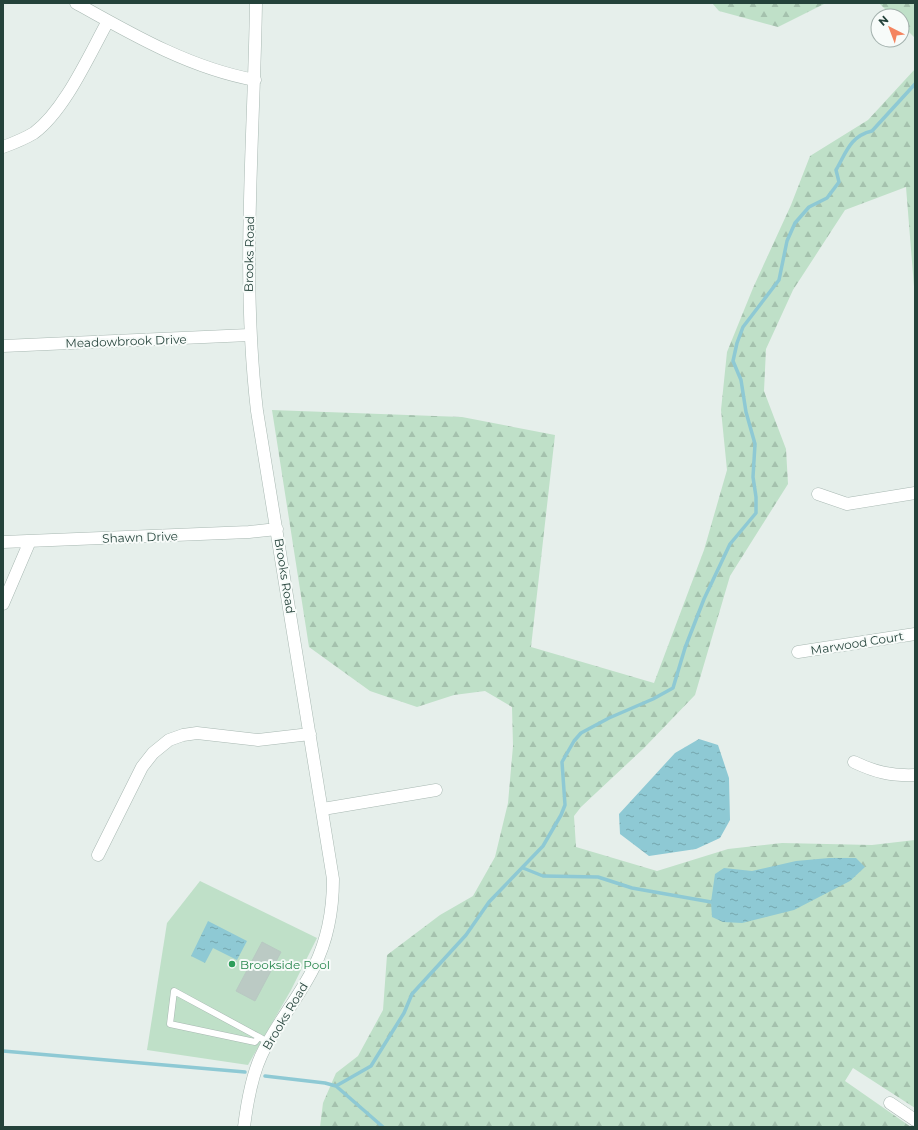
<svg xmlns="http://www.w3.org/2000/svg" width="918" height="1130" viewBox="0 0 918 1130" font-family="Montserrat,sans-serif">
<style>
.forest{fill:url(#forest-firs)}
.pitch{fill:#bfe0c8}
.water{fill:url(#water-ripples)}
.lines{fill:none;stroke-linecap:round;stroke-linejoin:round}
.stream{stroke:#8ec9d4;stroke-width:3.5}
.building{fill:#bbcac4;stroke:#b8c9c2}
.lane-casing{stroke:#a8b8b2;stroke-width:7}
.street-casing{stroke:#a8b8b2;stroke-width:13}
.lane{stroke:#fff;stroke-width:6}
.street{stroke:#fff;stroke-width:12}
.leisure-dot{fill:#2e9e5b;stroke:#f7fbf9;stroke-width:1.5}
.labels{text-anchor:middle;dominant-baseline:central;stroke-width:4;stroke-linejoin:round;paint-order:stroke}
.street-label{font-size:12px;fill:#24423a;stroke:#f7fbf9}
.leisure-label{font-size:12px;fill:#27864d;stroke:#f7fbf9;text-anchor:start}
</style>
<defs>
<pattern id="forest-firs" width="22" height="20" patternUnits="userSpaceOnUse"><rect width="22" height="20" fill="#bfe0c8"/><path d="M5 1l3.5 6h-7zM16 11l3.5 6h-7z" fill="#a4c1ad"/></pattern>
<pattern id="water-ripples" width="26" height="14" patternUnits="userSpaceOnUse"><rect width="26" height="14" fill="#8ec9d4"/><path d="M2 4q2-2 4 0t4 0M15 11q2-2 4 0t4 0" fill="none" stroke="#74a5ad"/></pattern>
</defs>
<rect width="100%" height="100%" fill="#e6efeb"/>
<!-- forest -->
<path class="forest" d="M 712,3 L 826,3 L 778,27 L 719,11 Z
M 879,3 L 915,3 L 915,38 L 902,25 L 902,16 L 892,16 Z
M 915,69 L 915,299 L 906,187 L 845,210 L 793,290 L 766,349 L 764,391 L 786,449 L 788,484 L 730,576 L 695,695 L 644,748 L 581,807 L 574,816 L 576,847 L 657,871 L 728,849 L 782,843 L 872,845 L 915,840 L 915,1108 L 853,1068 L 845,1081 L 911,1127 L 320,1127 L 323,1103 L 336,1073 L 358,1056 L 383,1010 L 387,955 L 440,915 L 473,896 L 495,857 L 508,803 L 513,746 L 512,707 L 485,691 L 454,695 L 417,707 L 370,691 L 309,647 L 272,410 L 462,417 L 555,435 L 531,647 L 654,683 L 704,550 L 727,470 L 721,410 L 727,352 L 753,288 L 791,205 L 810,156 L 868,120 Z"/>
<!-- pitch -->
<path class="pitch" d="M 200,881 L 317,938 L 291,990 L 248,1065 L 147,1050 L 167,923 Z"/>
<!-- water -->
<path class="water" d="M 699,739 L 718,745 L 729,778 L 730,820 L 720,838 L 696,849 L 649,856 L 620,834 L 619,814 L 675,753 Z
M 829,858 L 856,858 L 865,867 L 850,881 L 794,910 L 742,923 L 723,922 L 712,917 L 711,902 L 715,874 L 724,868 L 752,871 L 796,861 Z
M 208,921 L 247,941 L 237,960 L 213,948 L 205,963 L 191,956 Z"/>
<g class="lines">
<!-- stream -->
<path class="stream" d="M 523,868 L 543,876 L 598,877 L 632,888 L 711,902
M 3,1051 L 245,1072
M 265,1076 L 325,1083 L 336,1086 L 383,1127
M 336,1086 L 371,1066 L 404,1013 L 412,994 L 466,935 L 489,902 L 543,846 L 561,815 L 565,805 L 562,762 L 574,741 L 581,733 L 609,718 L 653,699 L 673,688 L 685,648 L 704,599 L 730,544 L 756,513 L 756,497 L 753,477 L 755,444 L 746,412 L 741,380 L 733,361 L 737,343 L 743,327 L 779,280 L 787,241 L 795,223 L 809,207 L 827,198 L 839,182 L 836,170 C 846,153 850,136 872,131 L 915,84"/>
</g>
<!-- building -->
<path class="building" d="M 262,942 L 281,952 L 255,1001 L 236,991 Z"/>
<g class="lines">
<!-- lane casing -->
<g class="lane-casing">
<path id="lane" d="M 259,1037 L 255,1042 L 170,1024 L 174,991 L 259,1037 L 268,1042"/>
</g>
<!-- street casing -->
<g class="street-casing">
<path id="street" d="M 76,3 C 133,35 190,68 255,80
M 3,147 C 14,143 24,139 34,133 C 65,110 89,55 108,21
M 3,346 L 249,335
M 818,494 L 847,504 L 915,493
M 3,542 L 249,532 L 277,529
M 3,604 L 30,541
M 798,652 L 915,634
M 854,762 C 875,772 891,776 915,775
M 323,809 L 436,790
M 98,855 L 142,767 L 153,753 L 169,740 L 183,735 L 197,733 L 258,740 L 310,734
M 890,1103 L 915,1120
M 244,1127 C 247,1103 251,1078 261,1056 C 275,1025 299,998 314,967 C 328,939 333,910 333,879 L 257,411 C 241,275 254,139 256,3"/>
</g>
<!-- lane -->
<use href="#lane" class="lane"/>
<!-- street -->
<use href="#street" class="street"/>
</g>
<!-- markers -->
<circle class="leisure-dot" cx="232" cy="964" r="4"/>
<g class="labels">
<!-- street labels -->
<g class="street-label">
<text transform="translate(249 254) rotate(-89)">Brooks Road</text>
<text transform="translate(126 341) rotate(-2)">Meadowbrook Drive</text>
<text transform="translate(140 537) rotate(-2)">Shawn Drive</text>
<text transform="translate(285 576) rotate(81)">Brooks Road</text>
<text transform="translate(857 643) rotate(-9)">Marwood Court</text>
<text transform="translate(285 1016) rotate(-59)">Brooks Road</text>
</g>
<!-- leisure labels -->
<g class="leisure-label">
<text x="240" y="964">Brookside Pool</text>
</g>
</g>
<!-- border -->
<rect width="918" height="1130" fill="none" stroke="#24423a" stroke-width="8"/>
<!-- north arrow -->
<g transform="translate(890 28) rotate(318)"><circle r="19" fill="#f7fbf9" stroke="#a3b1ad"/>
<path d="M0-3L7 15L0 10L-7 15Z" fill="#f4845f"/>
<text y="-6" font-size="11" font-weight="bold" text-anchor="middle" fill="#24423a">N</text>
</g>
</svg>
